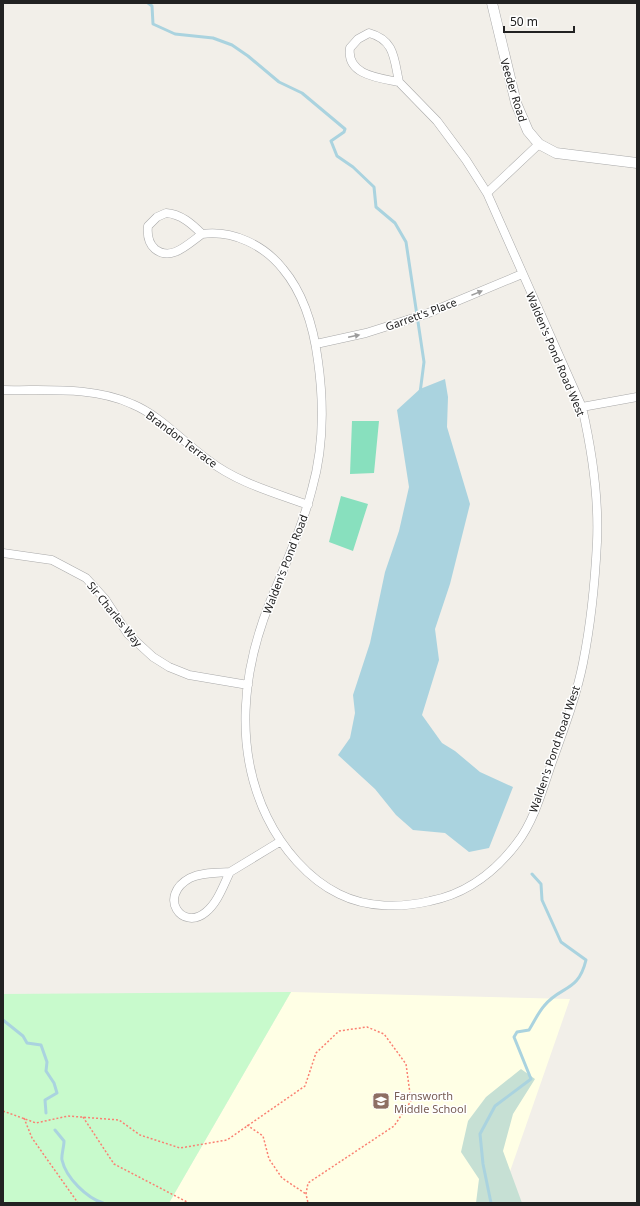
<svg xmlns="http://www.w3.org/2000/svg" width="640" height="1206" viewBox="0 0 640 1206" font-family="'Noto Sans',sans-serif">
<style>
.education{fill:#ffffe5}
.wetland{fill:#c6e0d4}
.park{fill:#c8facc}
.pitch{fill:#88e0be}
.water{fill:#aad3df}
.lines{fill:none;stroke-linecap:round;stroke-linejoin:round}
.stream{stroke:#aad3df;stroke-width:3}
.minor-casing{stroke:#a9a9a9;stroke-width:9}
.tertiary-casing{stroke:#a9a9a9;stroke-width:11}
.path{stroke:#fa8072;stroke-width:1.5;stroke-dasharray:2 2;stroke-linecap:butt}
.minor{stroke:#fff;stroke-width:8}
.tertiary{stroke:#fff;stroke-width:10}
.oneway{fill:#9c9c9c}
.labels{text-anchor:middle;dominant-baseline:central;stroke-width:3;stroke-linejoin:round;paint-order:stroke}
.street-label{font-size:11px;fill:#222;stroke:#fff}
.education-label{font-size:11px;fill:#785e54;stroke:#fff;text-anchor:start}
</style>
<rect width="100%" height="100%" fill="#f2efe9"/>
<!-- education -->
<path class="education" d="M 291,992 L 570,999 L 499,1203 L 169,1203 Z"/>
<!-- wetland -->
<path class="wetland" d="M 521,1069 L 535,1079 L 513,1114 L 503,1151 L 522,1203 L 476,1203 L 479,1179 L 461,1152 L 468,1121 L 486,1097 Z"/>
<!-- park -->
<path class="park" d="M 291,992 L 169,1203 L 3,1203 L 3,994 Z"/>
<!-- pitch -->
<path class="pitch" d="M 352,421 L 379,421 L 374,473 L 350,474 Z
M 341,496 L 368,504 L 353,551 L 329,542 Z"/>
<!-- water -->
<path class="water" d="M 445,379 L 448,397 L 447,427 L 470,504 L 450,584 L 435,629 L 439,660 L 422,715 L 442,743 L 455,751 L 480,772 L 513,787 L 489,848 L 469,852 L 445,833 L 413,830 L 396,815 L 375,789 L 338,755 L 350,738 L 355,713 L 353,695 L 370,643 L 385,572 L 399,531 L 409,487 L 397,410 L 420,389 Z"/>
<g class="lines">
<!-- stream -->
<path class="stream" d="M 148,3 L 152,6 L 153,24 L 175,34 L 213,38 L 232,45 L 248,56 L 279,82 L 302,93 L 345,129 L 344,132 L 331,141 L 337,156 L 353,167 L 374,187 L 376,207 L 395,223 L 406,242 L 424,362 L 420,393
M 3,1020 L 23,1036 L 27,1043 L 41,1045 L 47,1062 L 46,1071 L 54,1083 L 57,1093 L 45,1100 L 46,1113
M 55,1130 L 64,1141 C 64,1147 61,1156 62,1160 C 66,1178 87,1198 103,1203
M 491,1203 L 483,1164 L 480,1134 L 495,1106 L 531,1079 L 514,1037 L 517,1032 L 529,1030 C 534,1022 538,1013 544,1006 C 561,985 578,993 586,960 L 561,942 L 542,900 L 541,884 L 532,874"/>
<!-- minor casing -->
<g class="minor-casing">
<path id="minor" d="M 369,33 C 395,40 394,59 399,82 C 379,78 346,75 350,48 L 358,39 Z
M 487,193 L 539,144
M 166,213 C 181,214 192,224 202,234 C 188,244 171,262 155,249 C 148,243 147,235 148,226 L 157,217 Z
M 202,234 C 233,230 264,245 283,269 C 304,294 314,330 318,361 C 324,404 324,447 312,489 C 302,528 285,565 270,602 C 242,671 234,749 267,817 C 282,848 308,879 339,894 C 367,908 401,908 430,901 C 466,894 495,872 517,843 C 534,821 542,791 551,765 C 563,731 576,698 583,663 C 591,623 595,582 597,542 C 599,497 592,451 582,407 L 487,193 L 466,160 L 437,121 L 399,82
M 316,344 L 366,333 L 426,314 L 522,274
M 3,390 C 46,391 92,386 132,404 C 161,416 183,442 208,460 C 238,483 273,492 308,505
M 582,407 L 637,397
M 3,553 L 52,560 L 86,578 L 105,599 L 128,634 L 153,657 L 169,667 L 189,675 L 248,685
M 230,872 C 223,886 218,902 206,912 C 182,932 157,896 190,878 C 202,872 217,873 230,872 Z
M 230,872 L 281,841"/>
</g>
<!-- tertiary casing -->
<g class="tertiary-casing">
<path id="tertiary" d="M 492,3 L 516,103 L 528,131 L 539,144 L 556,153 L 637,163"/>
</g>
<!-- path -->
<path class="path" d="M 3,1111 L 36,1123 L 68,1116 L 119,1120 L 140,1135 L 180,1148 L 227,1140 L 305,1086 L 316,1053 L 339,1031 L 367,1027 L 384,1034 L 406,1064 L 411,1101 L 394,1126 L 308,1183 L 306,1194 L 308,1203
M 83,1117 L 114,1164 L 189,1203
M 24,1118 L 32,1138 L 78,1203
M 247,1125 L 263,1136 L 269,1159 L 282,1178 L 306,1194"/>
<!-- minor -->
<use href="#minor" class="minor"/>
<!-- tertiary -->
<use href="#tertiary" class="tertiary"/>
</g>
<!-- one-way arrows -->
<defs><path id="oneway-solid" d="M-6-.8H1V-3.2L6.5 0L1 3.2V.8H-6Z"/></defs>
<g class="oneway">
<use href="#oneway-solid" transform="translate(477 293) rotate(-22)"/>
<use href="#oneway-solid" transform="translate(354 336) rotate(-12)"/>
</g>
<!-- icons -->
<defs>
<g id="school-square" transform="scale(0.9)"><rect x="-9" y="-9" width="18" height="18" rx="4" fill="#8d6e63" stroke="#fff"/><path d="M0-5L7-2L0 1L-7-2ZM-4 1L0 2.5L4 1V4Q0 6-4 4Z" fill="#fff"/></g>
</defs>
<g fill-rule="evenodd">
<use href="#school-square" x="381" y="1101"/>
</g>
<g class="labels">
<!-- street labels -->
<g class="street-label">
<text transform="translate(514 90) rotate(73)">Veeder Road</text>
<text transform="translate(421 314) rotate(-20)">Garrett's Place</text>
<text transform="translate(556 354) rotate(67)">Walden's Pond Road West</text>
<text transform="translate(182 439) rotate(37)">Brandon Terrace</text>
<text transform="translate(285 564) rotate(-69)">Walden's Pond Road</text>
<text transform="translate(115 614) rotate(51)">Sir Charles Way</text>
<text transform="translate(554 749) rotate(-71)">Walden's Pond Road West</text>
</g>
<!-- education labels -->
<g class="education-label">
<text x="394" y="1095">Farnsworth<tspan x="394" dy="13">Middle School</tspan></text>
</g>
</g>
<!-- border -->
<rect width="640" height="1206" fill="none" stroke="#222222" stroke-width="8"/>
<!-- scale -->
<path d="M504 26v6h70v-6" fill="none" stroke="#222222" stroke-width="2"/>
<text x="510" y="26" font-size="12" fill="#222222" stroke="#ffffff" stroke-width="3" paint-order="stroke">50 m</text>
</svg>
